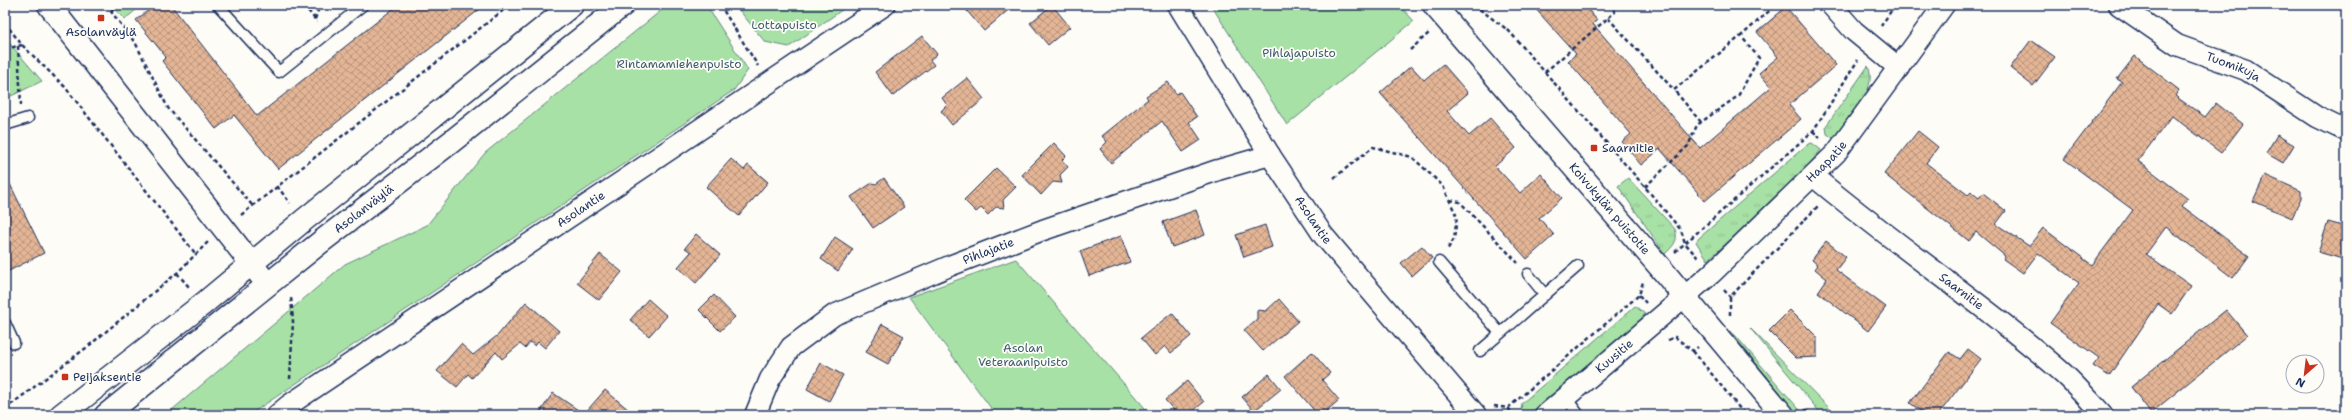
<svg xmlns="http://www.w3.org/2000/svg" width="2351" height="420" viewBox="0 0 2351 420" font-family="'Shantell Sans',sans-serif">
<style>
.grass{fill:url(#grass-tufts);stroke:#628882}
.park{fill:#a8e1a5;stroke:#628882}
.building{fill:url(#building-cross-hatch);stroke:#1b2f5e}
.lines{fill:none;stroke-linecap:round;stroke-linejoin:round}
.lane-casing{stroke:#1b2f5e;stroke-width:13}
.street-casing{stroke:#1b2f5e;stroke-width:23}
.secondary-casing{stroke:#1b2f5e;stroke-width:25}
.path{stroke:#1b2f5e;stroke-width:2.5;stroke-dasharray:4 3;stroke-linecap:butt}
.lane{stroke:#fdfcf7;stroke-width:10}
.street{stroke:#fdfcf7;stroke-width:20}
.secondary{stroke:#fdfcf7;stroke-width:22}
.poi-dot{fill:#c8321e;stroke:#fdfcf7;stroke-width:1.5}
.labels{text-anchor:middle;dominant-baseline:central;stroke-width:3.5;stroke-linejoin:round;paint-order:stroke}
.park-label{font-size:12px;fill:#3e5c70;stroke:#fdfcf7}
.poi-label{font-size:12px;fill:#1b2f5e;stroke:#fdfcf7;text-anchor:start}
.street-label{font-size:12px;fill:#1b2f5e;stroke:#fdfcf7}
</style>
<defs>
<pattern id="grass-tufts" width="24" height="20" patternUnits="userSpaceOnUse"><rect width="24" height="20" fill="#a8e1a5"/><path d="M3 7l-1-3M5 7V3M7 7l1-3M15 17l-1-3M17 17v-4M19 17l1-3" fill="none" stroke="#90c190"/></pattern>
<pattern id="building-cross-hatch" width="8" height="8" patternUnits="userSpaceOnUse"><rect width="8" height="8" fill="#e4b595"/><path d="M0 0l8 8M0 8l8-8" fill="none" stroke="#b8947d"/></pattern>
</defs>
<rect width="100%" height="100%" fill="#fdfcf7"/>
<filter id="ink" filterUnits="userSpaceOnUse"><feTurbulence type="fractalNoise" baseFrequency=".025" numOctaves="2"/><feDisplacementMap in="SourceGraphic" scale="8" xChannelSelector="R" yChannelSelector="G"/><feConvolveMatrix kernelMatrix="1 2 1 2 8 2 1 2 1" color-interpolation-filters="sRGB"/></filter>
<g filter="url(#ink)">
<!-- grass -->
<path class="grass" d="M 1868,66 C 1879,92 1847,119 1833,138 L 1827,134 L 1826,126 Z
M 1812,143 L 1821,150 L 1796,180 L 1708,260 L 1696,242 L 1699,238 L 1808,144 Z
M 1628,178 L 1675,229 C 1679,241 1673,246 1665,254 L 1618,186 Z
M 1635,306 L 1645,314 L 1640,320 L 1528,415 L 1525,415 L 1521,410 L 1522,403 Z
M 1730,331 L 1735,335 L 1804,415 L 1798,415 Z"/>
<!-- park -->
<path class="park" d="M 110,5 L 142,5 L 125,19 Z
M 671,5 L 706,5 L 748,70 L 734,90 L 249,415 L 166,415 L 345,264 L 427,225 L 485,153 L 663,9 Z
M 735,5 L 849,5 L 789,47 L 765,42 Z
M 1211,5 L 1399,5 L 1414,21 L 1287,125 Z
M 5,38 L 42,81 L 5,99 Z
M 1016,259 L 1151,415 L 996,415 L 909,297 Z
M 1750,328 L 1836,415 L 1822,415 Z"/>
<!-- building -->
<path class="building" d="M 155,5 L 171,5 L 257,116 L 398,5 L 485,5 L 278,169 L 234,115 L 216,129 L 162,61 L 166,57 L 136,20 Z
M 962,5 L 1014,5 L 984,31 Z
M 1052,5 L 1070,27 L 1048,45 L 1030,23 Z
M 1532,5 L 1584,5 L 1597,20 L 1593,24 L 1700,148 L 1771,87 L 1759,73 L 1778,57 L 1757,32 L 1786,7 L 1836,65 L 1789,105 L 1801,119 L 1705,201 L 1660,149 L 1641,165 L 1622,142 L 1631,134 L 1568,61 L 1576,54 Z
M 922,36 L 937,54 L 930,60 L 934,65 L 893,96 L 875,72 Z
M 2031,40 L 2055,57 L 2033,86 L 2010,68 Z
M 2135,56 L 2179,90 L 2175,96 L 2205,117 L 2216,103 L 2243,124 L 2221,153 L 2172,116 L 2138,161 L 2188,199 L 2182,206 L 2249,256 L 2233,278 L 2166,227 L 2146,254 L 2191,286 L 2172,314 L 2158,304 L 2109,376 L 2093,366 L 2099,358 L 2050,323 L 2079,283 L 2038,253 L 2023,273 L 2003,259 L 2005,256 L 1976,232 L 1969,241 L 1884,174 L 1918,131 L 1938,147 L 1926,163 L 1968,195 L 1971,192 L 1979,198 L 1983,193 L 2006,211 L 1996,224 L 2029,246 L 2043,228 L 2092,265 L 2133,210 L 2064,159 L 2122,82 L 2117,79 Z
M 1443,64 L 1468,93 L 1447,111 L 1469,136 L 1490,118 L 1516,148 L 1495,166 L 1520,193 L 1541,174 L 1562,198 L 1539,218 L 1554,235 L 1527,259 L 1380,93 L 1411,66 L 1424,80 Z
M 967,78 L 984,99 L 952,125 L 941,111 L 947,105 L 942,98 Z
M 1168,82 L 1176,94 L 1180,92 L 1197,117 L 1189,122 L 1201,140 L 1183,152 L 1162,121 L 1111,163 L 1100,149 L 1107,142 L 1102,136 L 1148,99 L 1146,96 Z
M 2277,135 L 2294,145 L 2283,163 L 2266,153 Z
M 1054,143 L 1066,156 L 1062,160 L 1068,167 L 1060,175 L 1062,183 L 1053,182 L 1041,195 L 1022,175 Z
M 731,159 L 744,170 L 748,165 L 768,182 L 739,216 L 706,187 Z
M 996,168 L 1016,187 L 1003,200 L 1004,208 L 996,207 L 988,215 L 981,208 L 976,212 L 964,200 Z
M 5,174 L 44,253 L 5,273 Z
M 2265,175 L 2301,191 L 2301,198 L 2292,218 L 2253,201 Z
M 884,178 L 904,207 L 873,228 L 851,197 L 872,183 L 876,184 Z
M 1196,210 L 1205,235 L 1172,247 L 1163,222 Z
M 2328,222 L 2346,227 L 2346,260 L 2318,252 Z
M 1265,225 L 1272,247 L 1244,257 L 1236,235 Z
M 696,234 L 720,255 L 696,283 L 678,267 L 691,252 L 685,248 Z
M 1121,236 L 1130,262 L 1089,276 L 1080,251 Z
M 835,237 L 853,249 L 838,271 L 821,259 Z
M 1826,241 L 1846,257 L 1836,270 L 1886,307 L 1868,331 L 1818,292 L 1827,279 L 1815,269 L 1818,265 L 1812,260 Z
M 1422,246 L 1432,258 L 1412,276 L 1401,263 Z
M 600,254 L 622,272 L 599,300 L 577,283 Z
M 714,295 L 735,317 L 720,331 L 699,310 Z
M 648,299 L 667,316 L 649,336 L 630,320 Z
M 1279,299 L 1298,321 L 1263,351 L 1244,330 L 1257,319 L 1257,310 L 1266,311 Z
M 526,302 L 559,331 L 545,348 L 538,342 L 535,346 L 530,342 L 525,348 L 520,344 L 502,359 L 496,352 L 472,378 L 468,374 L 457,387 L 437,371 L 461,344 L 473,355 L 498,335 Z
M 1790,310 L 1817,337 L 1817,357 L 1796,358 L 1769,331 Z
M 2226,310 L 2247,335 L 2151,413 L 2131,387 Z
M 1172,313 L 1191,336 L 1171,353 L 1165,346 L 1155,355 L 1141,338 Z
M 882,324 L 904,336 L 888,364 L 866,352 Z
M 1968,349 L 1981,359 L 1938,415 L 1926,415 L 1910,403 L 1949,352 L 1960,359 Z
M 1312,352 L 1330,373 L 1322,380 L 1339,400 L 1322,415 L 1318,415 L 1285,376 Z
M 821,363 L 843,375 L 829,401 L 807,389 Z
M 1269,374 L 1281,389 L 1254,411 L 1242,397 Z
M 1187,381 L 1204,402 L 1188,415 L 1178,415 L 1165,400 Z
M 605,390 L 635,415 L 538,415 L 553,393 L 584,414 Z"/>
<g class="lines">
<!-- lane casing -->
<g class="lane-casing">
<path id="lane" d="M 218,5 L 279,72 L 363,5
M 5,125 L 28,118
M 1439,262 L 1500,333
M 1528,274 L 1545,295
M 5,323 L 14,343
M 1480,351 L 1578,266
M 1566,398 L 1579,415"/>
</g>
<!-- street casing -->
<g class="street-casing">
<g id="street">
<path id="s1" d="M 1178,5 L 1270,155 L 1323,235 L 1476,415"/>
<path d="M 1831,5 L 1854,31 L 1899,68"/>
<path id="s2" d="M 2119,5 L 2177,45 L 2246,70 L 2317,117 L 2346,131"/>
<path id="s3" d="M 1813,176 C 1894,244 1983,303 2063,373 C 2077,386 2090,401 2103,415"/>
<path id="s4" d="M 277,415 L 289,405 L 885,5"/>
<path id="s5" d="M 755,415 L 770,379 L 791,347 L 834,315 L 952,265 L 1043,230 L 1218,170 L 1270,155"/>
<path id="s6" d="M 1545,415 L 1711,274 L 1836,153 L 1944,5"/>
</g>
</g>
<!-- secondary casing -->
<g class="secondary-casing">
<g id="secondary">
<path d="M 49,5 L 261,276"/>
<path id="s7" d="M 1434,5 L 1659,266 L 1783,415"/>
<path d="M 61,415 L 203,304 L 304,220 L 572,5"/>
<path id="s8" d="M 106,415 L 322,241 L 451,142 L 623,5"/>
</g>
</g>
<!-- path -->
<path class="path" d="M 106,5 L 136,44 L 168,108 L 252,205
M 304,5 L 317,22
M 720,5 L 758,66
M 1474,5 L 1509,31 L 1645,187 L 1681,230 L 1685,243 L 1698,258
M 111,11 L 120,5
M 1608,18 L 1674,90
M 315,19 L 320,5
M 5,23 L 22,45 L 65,87 L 195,253
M 1881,26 L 1895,5
M 18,46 L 21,105
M 5,49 L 22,45
M 1410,50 L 1429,33
M 1545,72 L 1615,12 L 1609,5
M 1701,122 L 1674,90 L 1741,36
M 1813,131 L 1820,138
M 1334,178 L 1373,147 L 1412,157 L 1443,186 L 1457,217 L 1454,239 L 1447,250
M 277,186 L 290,203
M 1645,187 L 1688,146 L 1697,125 L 1738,96 L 1759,58 L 1741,36 L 1776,5
M 1450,200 L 1460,202 L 1518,263
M 241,215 L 510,5
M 1675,252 L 1813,131 L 1858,60
M 177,273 L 189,287
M 1724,290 L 1730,297
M 1639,295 L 1646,303
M 1730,315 L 1730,297 L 1818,206
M 1668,340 L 1675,337 L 1693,351 L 1698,347
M 1693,351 L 1745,415
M 290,379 L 293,322 L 291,297
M 1494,406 L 1508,408 L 1514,415
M 1508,408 L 1639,295 L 1643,282
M 5,409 L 86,348 L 177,273 L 208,242
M 1805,409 L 1810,415"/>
<!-- lane -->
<use href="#lane" class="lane"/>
<!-- street -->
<use href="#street" class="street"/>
<!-- secondary -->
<use href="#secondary" class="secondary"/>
</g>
</g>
<!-- markers -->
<g class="poi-dot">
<rect x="97" y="14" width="8" height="8" rx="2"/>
<rect x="1590" y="144" width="8" height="8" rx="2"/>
<rect x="61" y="373" width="8" height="8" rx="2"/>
</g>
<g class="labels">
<!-- park labels -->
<g class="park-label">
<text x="784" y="25">Lottapuisto</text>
<text x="1299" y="53">Pihlajapuisto</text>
<text x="679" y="64">Rintamamiehenpuisto</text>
<text x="1023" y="348">Asolan<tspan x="1023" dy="14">Veteraanipuisto</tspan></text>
</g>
<!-- poi labels -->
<g class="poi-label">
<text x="101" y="32" text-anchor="middle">Asolanväylä</text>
<text x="1602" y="148">Saarnitie</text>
<text x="73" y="377">Peijaksentie</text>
</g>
<!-- street labels -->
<g class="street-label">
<text stroke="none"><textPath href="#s2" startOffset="131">Tuomikuja</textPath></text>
<text stroke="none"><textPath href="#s6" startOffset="379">Haapatie</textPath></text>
<text stroke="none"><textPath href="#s8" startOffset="330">Asolanväylä</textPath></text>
<text stroke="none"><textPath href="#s7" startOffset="269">Koivukylän puistotie</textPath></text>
<text stroke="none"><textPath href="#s4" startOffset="367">Asolantie</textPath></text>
<text stroke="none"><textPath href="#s1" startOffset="254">Asolantie</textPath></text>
<text stroke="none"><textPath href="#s5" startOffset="298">Pihlajatie</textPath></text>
<text stroke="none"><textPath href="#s3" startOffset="188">Saarnitie</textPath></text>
<text stroke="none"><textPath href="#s6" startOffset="91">Kuusitie</textPath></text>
</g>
</g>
<!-- margin -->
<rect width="2351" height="420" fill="none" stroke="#fdfcf7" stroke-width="20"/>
<rect x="10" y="10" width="2331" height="400" fill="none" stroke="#1b2f5e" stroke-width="1.5" filter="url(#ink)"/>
<!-- north arrow -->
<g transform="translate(2305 374) rotate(208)"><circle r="19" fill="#fdfcf7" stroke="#a3aaba"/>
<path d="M0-3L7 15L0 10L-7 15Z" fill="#c8321e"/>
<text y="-6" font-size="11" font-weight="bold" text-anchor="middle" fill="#1b2f5e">N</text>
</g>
</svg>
